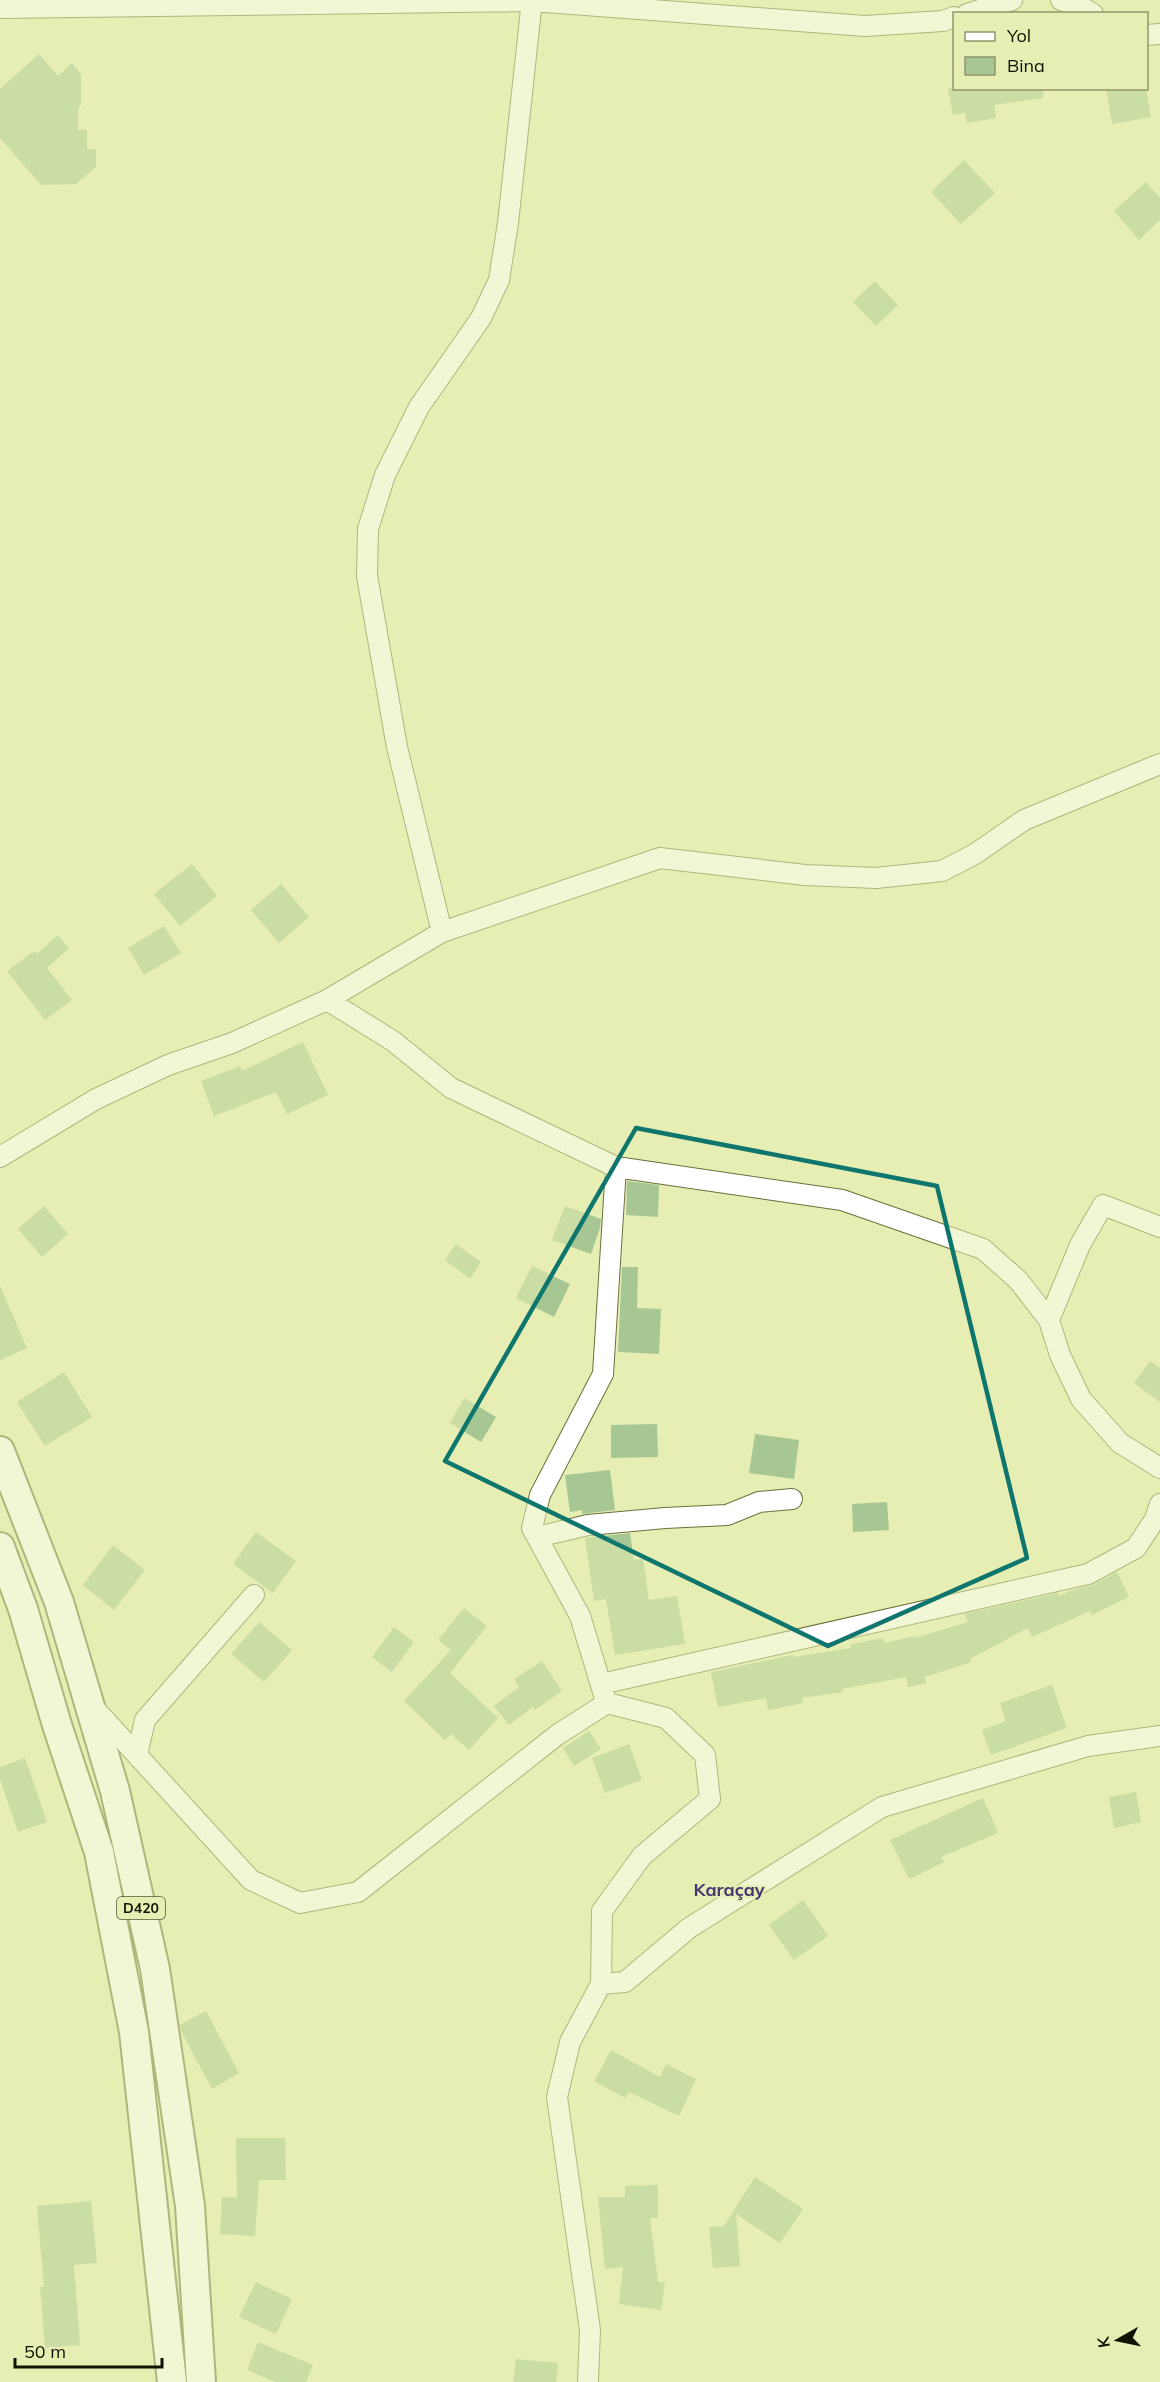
<svg xmlns="http://www.w3.org/2000/svg" width="1160" height="2382" viewBox="0 0 1160 2382" font-family="Mulish,sans-serif">
<style>
.building{fill:#a6c794}
.lines{fill:none;stroke-linecap:round;stroke-linejoin:round}
.minor-casing{stroke:#6a713a;stroke-width:22}
.highway-casing{stroke:#6a713a;stroke-width:32}
.minor{stroke:#fff;stroke-width:20}
.highway{stroke:#fff;stroke-width:28}
.marked{fill:none;stroke:#0f766e;stroke-width:4.5;stroke-linejoin:round}
.labels{text-anchor:middle;dominant-baseline:central;stroke-width:4.5;stroke-linejoin:round;paint-order:stroke}
.shield{fill:#e6eeb3;stroke:#515536;stroke-width:1.5}
.shield-label{font-size:14px;font-weight:bold;fill:#111301}
.quarter-label{font-size:18px;font-weight:bold;fill:#463571;stroke:#e6eeb3}
</style>
<rect width="100%" height="100%" fill="#e6eeb3"/>
<!-- building -->
<path class="building" d="M 39,54 L 58,76 L 72,63 L 81,74 L 81,105 L 78,108 L 78,130 L 87,130 L 87,149 L 96,149 L 96,167 L 76,184 L 41,185 L 0,138 L 0,89 Z
M 948,88 L 1043,88 L 1043,98 L 994,105 L 996,118 L 967,123 L 965,113 L 953,115 Z
M 1106,88 L 1146,88 L 1151,117 L 1112,124 Z
M 964,160 L 995,193 L 961,224 L 931,192 Z
M 1146,182 L 1160,198 L 1160,220 L 1139,240 L 1114,211 Z
M 875,281 L 898,305 L 876,326 L 853,302 Z
M 192,864 L 217,896 L 180,926 L 154,894 Z
M 281,884 L 309,917 L 279,943 L 251,910 Z
M 164,926 L 181,953 L 144,975 L 128,948 Z
M 58,935 L 69,948 L 47,968 L 72,1000 L 45,1020 L 7,971 L 34,951 L 37,954 Z
M 303,1042 L 328,1095 L 287,1114 L 276,1092 L 214,1116 L 201,1081 L 240,1066 L 242,1071 Z
M 627,1181 L 659,1185 L 658,1217 L 626,1215 Z
M 44,1206 L 68,1234 L 42,1257 L 18,1229 Z
M 565,1206 L 601,1219 L 600,1228 L 591,1254 L 552,1240 Z
M 456,1244 L 481,1262 L 470,1279 L 445,1260 Z
M 532,1266 L 570,1284 L 554,1317 L 516,1298 Z
M 622,1267 L 638,1267 L 637,1308 L 661,1309 L 659,1354 L 618,1352 Z
M 0,1286 L 27,1348 L 0,1360 Z
M 1150,1361 L 1160,1368 L 1160,1402 L 1134,1383 Z
M 64,1372 L 92,1417 L 45,1446 L 17,1402 Z
M 464,1398 L 496,1417 L 481,1442 L 450,1423 Z
M 657,1424 L 658,1457 L 611,1458 L 611,1425 Z
M 755,1434 L 799,1440 L 794,1479 L 749,1473 Z
M 610,1470 L 615,1510 L 582,1514 L 582,1510 L 570,1512 L 565,1475 Z
M 887,1502 L 889,1530 L 853,1532 L 852,1504 Z
M 256,1532 L 296,1561 L 273,1593 L 233,1564 Z
M 630,1533 L 634,1560 L 643,1559 L 649,1600 L 677,1596 L 685,1644 L 615,1655 L 606,1599 L 594,1601 L 585,1538 Z
M 113,1545 L 145,1570 L 114,1610 L 83,1585 Z
M 1117,1572 L 1129,1597 L 1092,1615 L 1090,1611 L 1032,1637 L 1028,1628 L 970,1659 L 971,1662 L 925,1677 L 926,1683 L 908,1687 L 906,1677 L 842,1689 L 843,1692 L 802,1698 L 803,1703 L 768,1710 L 766,1698 L 718,1707 L 711,1672 L 793,1655 L 794,1657 L 851,1648 L 851,1644 L 883,1638 L 884,1643 L 915,1636 L 915,1638 L 968,1622 L 964,1614 L 1058,1593 L 1059,1596 L 1072,1590 L 1093,1585 Z
M 464,1608 L 487,1626 L 450,1673 L 498,1718 L 469,1750 L 451,1734 L 445,1740 L 404,1701 L 451,1650 L 438,1640 Z
M 259,1622 L 292,1650 L 264,1682 L 231,1654 Z
M 394,1627 L 414,1642 L 392,1672 L 372,1657 Z
M 542,1661 L 562,1691 L 535,1710 L 533,1707 L 509,1725 L 494,1706 L 519,1687 L 514,1679 Z
M 1052,1685 L 1067,1728 L 991,1755 L 982,1730 L 1006,1721 L 1000,1703 Z
M 589,1731 L 601,1749 L 574,1766 L 563,1748 Z
M 629,1744 L 642,1780 L 605,1793 L 592,1758 Z
M 25,1758 L 47,1822 L 18,1832 L 0,1779 L 0,1767 Z
M 1136,1792 L 1141,1822 L 1114,1828 L 1109,1797 Z
M 983,1798 L 998,1833 L 941,1857 L 944,1862 L 909,1879 L 890,1840 Z
M 803,1900 L 828,1936 L 794,1960 L 769,1925 Z
M 206,2011 L 239,2073 L 212,2089 L 181,2031 L 180,2025 Z
M 611,2050 L 660,2077 L 666,2064 L 696,2079 L 679,2116 L 629,2092 L 625,2098 L 594,2081 Z
M 236,2138 L 285,2138 L 286,2180 L 259,2180 L 255,2236 L 220,2234 L 222,2197 L 237,2198 Z
M 755,2177 L 803,2209 L 780,2243 L 736,2214 L 740,2266 L 713,2268 L 709,2227 L 724,2226 Z
M 658,2185 L 658,2218 L 650,2218 L 658,2282 L 665,2283 L 661,2310 L 619,2304 L 623,2267 L 605,2269 L 598,2197 L 625,2197 L 625,2186 Z
M 91,2201 L 97,2263 L 74,2265 L 80,2345 L 45,2348 L 40,2287 L 44,2287 L 37,2206 Z
M 256,2282 L 292,2299 L 276,2334 L 239,2317 Z
M 258,2342 L 313,2365 L 306,2382 L 276,2382 L 247,2370 Z
M 516,2359 L 558,2363 L 556,2382 L 513,2382 Z"/>
<g class="lines">
<!-- minor casing -->
<g class="minor-casing">
<path id="minor" d="M 1061,0 L 1079,5 L 1093,14
M 0,8 L 532,1 L 865,26 L 943,21 L 954,17
M 967,14 L 1012,0
M 1146,35 L 1160,34
M 442,932 L 397,747 L 367,576 L 368,529 L 385,475 L 419,407 L 481,318 L 499,280 L 508,223 L 532,0
M 327,1000 L 393,1041 L 451,1088 L 616,1167 L 842,1200 L 983,1249 L 1018,1280 L 1049,1320 L 1060,1355 L 1081,1399 L 1120,1443 L 1160,1468
M 0,1157 L 96,1099 L 168,1065 L 232,1043 L 327,1000 L 442,932 L 660,858 L 805,875 L 876,878 L 942,871 L 975,854 L 1024,820 L 1160,764
M 1049,1320 L 1080,1245 L 1103,1205 L 1160,1227
M 537,1537 L 588,1525 L 665,1518 L 727,1515 L 759,1502 L 792,1499
M 601,1684 L 1088,1574 L 1136,1548 L 1155,1519 L 1160,1504
M 604,1695 L 580,1616 L 532,1528 L 540,1495 L 603,1374 L 616,1167
M 94,1708 L 251,1880 L 300,1903 L 358,1892 L 557,1735 L 607,1703 L 666,1718 L 705,1755 L 710,1799 L 642,1856 L 602,1911 L 601,1984 L 625,1982 L 689,1928 L 882,1807 L 1088,1746 L 1160,1736
M 137,1755 L 145,1720 L 254,1595
M 588,2382 L 590,2330 L 557,2097 L 570,2042 L 601,1984"/>
</g>
<!-- highway casing -->
<g class="highway-casing">
<path id="highway" d="M 0,1451 L 59,1602 L 115,1791 L 155,1969 L 190,2206 L 201,2382
M 0,1547 L 23,1609 L 57,1725 L 99,1852 L 134,2032 L 172,2382"/>
</g>
<!-- minor -->
<use href="#minor" class="minor"/>
<!-- highway -->
<use href="#highway" class="highway"/>
</g>
<!-- marked area -->
<path d="M0 0H1160V2382H0ZM 636,1128 L 937,1186 L 1027,1558 L 828,1646 L 445,1461 Z" fill="#e6eeb3" fill-opacity=".55" fill-rule="evenodd"/>
<path class="marked" d="M 636,1128 L 937,1186 L 1027,1558 L 828,1646 L 445,1461 Z"/>
<g class="labels">
<!-- shield labels -->
<rect class="shield" x="117" y="1897" width="48" height="22" rx="4.5"/>
<g class="shield-label">
<text x="141" y="1908">D420</text>
</g>
<!-- quarter labels -->
<g class="quarter-label">
<text x="729" y="1889">Karaçay</text>
</g>
</g>
<!-- legend -->
<rect x="953" y="12" width="195" height="78" fill="#e6eeb3" stroke="#91966c" stroke-width="1.5"/>
<rect x="965" y="32" width="30" height="9" fill="#ffffff" stroke="#91966c" stroke-width="1.5"/>
<text x="1007" y="42" font-size="18" fill="#111301">Yol</text>
<rect x="965" y="57" width="30" height="18" fill="#a6c794" stroke="#91966c" stroke-width="1.5"/>
<text x="1007" y="72" font-size="18" fill="#111301">Bina</text>
<!-- north arrow -->
<g transform="translate(1118 2340) rotate(261)" stroke="#e6eeb3" stroke-width="4.5" paint-order="stroke">
<path d="M0-4.5L10 22L0 15L-10 22Z" fill="#111301"/>
<text y="-9" font-size="16" font-weight="bold" text-anchor="middle" fill="#111301">K</text>
</g>
<!-- scale -->
<path d="M15 2358v9h147v-9" fill="none" stroke="#111301" stroke-width="3"/>
<text x="24" y="2358" font-size="18" fill="#111301" stroke="#e6eeb3" stroke-width="4.5" paint-order="stroke">50 m</text>
</svg>
